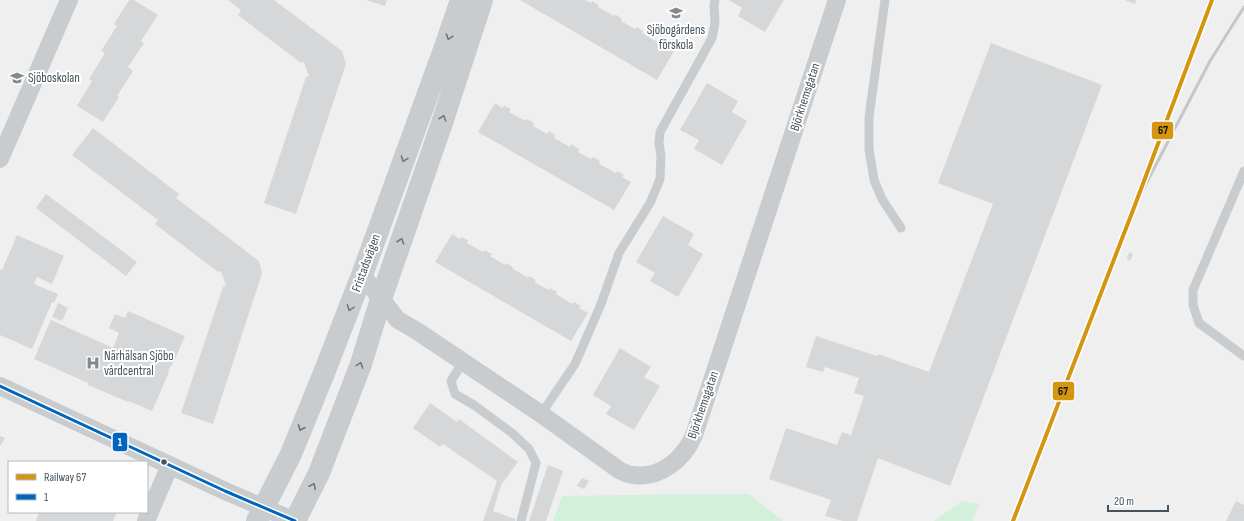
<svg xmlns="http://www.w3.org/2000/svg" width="1244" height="521" viewBox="0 0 1244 521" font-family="'Sofia Sans Condensed',sans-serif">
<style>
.green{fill:#d3f0dc}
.building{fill:#d6d7d8}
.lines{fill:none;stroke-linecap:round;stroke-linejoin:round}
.service{stroke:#c9ccce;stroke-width:9}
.minor{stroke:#c9ccce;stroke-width:18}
.tertiary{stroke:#c9ccce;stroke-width:22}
.rail{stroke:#c4c6c8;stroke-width:3}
.bus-1-casing{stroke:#fff;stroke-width:6}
.bus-1{stroke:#0065bd;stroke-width:3}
.rail-1-casing{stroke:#fff;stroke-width:7}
.rail-1{stroke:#d49512;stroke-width:4}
.oneway{stroke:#6d777e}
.bus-dot{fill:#46535c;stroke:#fff;stroke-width:1.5}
.labels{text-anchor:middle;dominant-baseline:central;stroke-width:4;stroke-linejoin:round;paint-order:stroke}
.poi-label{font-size:13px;fill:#46535c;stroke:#fff;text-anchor:start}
.street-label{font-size:13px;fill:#46535c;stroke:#fff}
.line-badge{stroke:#fff;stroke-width:1.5}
.badge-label{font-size:11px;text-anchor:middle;font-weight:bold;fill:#fff}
.pale-badge-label{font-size:11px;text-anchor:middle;font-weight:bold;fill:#111}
</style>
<rect width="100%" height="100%" fill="#f0efef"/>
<!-- green -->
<path class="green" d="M 692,494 L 749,494 L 783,521 L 553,521 L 562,496 Z
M 962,501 L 979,504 L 973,521 L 934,521 Z"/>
<!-- building -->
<path class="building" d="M 129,0 L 134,0 L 158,15 L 141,41 L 144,43 L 128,67 L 133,71 L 117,96 L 119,97 L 103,122 L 77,106 L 92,81 L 89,79 L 105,53 L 101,51 L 117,26 L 114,24 Z
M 228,0 L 274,0 L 342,51 L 346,64 L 296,214 L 264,203 L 306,77 L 309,76 L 304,62 L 301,63 L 238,15 L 241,10 Z
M 366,0 L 387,0 L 385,6 Z
M 520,0 L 585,0 L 591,3 L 592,1 L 599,5 L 598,7 L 614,16 L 615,14 L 622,19 L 621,21 L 635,29 L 637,27 L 643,31 L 642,33 L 659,43 L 660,40 L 667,44 L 666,47 L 674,51 L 657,80 Z
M 729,0 L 784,0 L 765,32 L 738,16 L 742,8 Z
M 1125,0 L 1136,0 L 1135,4 Z
M 991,43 L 1102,85 L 950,486 L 878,458 L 857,521 L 843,521 L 825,516 L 831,500 L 769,479 L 786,428 L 837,445 L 842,432 L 851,435 L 864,396 L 854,393 L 859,378 L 825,367 L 823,372 L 806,367 L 816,336 L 877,356 L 878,354 L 929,372 L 993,204 L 938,183 Z
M 707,83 L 738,101 L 732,112 L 747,121 L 722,165 L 694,149 L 699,140 L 680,130 Z
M 495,103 L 502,108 L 504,106 L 511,109 L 509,112 L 526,121 L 527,119 L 534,123 L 533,126 L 547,134 L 549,131 L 555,135 L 554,138 L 570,147 L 571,144 L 579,149 L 578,152 L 591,159 L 593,157 L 600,161 L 599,164 L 616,173 L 617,171 L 624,175 L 622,177 L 631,182 L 614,210 L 478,132 Z
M 93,128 L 179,194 L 176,198 L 259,261 L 262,273 L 213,424 L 181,413 L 223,287 L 226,286 L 221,271 L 218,272 L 155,224 L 158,220 L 72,155 Z
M 46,194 L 137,262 L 126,276 L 36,208 Z
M 663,216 L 694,234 L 688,245 L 703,254 L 678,297 L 650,281 L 655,273 L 636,262 Z
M 452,234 L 460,239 L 461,237 L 468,240 L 467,243 L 483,252 L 484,250 L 492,254 L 490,256 L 505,265 L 506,263 L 513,267 L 512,268 L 528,278 L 529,276 L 536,280 L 534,282 L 549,290 L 550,288 L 557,292 L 556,294 L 572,304 L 574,302 L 581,306 L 579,308 L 588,313 L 571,341 L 435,262 Z
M 17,235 L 64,256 L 52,284 L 37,277 L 34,284 L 58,294 L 54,303 L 52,302 L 32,349 L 0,335 L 0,269 L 2,270 Z
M 1129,252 L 1133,254 L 1130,261 L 1127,259 Z
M 58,303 L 68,308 L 62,321 L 52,317 Z
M 128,311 L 185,336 L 172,366 L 171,365 L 168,371 L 169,372 L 152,411 L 129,401 L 128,402 L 88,385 L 88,383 L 34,359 L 51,320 L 113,348 L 119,333 L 109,328 L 115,314 L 125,318 Z
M 620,348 L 651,367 L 644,377 L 660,386 L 634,430 L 606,414 L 611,406 L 593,395 Z
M 430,403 L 457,422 L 459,419 L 518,462 L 501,485 L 493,511 L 515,519 L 515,521 L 483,521 L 497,481 L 443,444 L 440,447 L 413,428 Z
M 0,436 L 5,438 L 0,446 Z
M 548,465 L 563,471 L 546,521 L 529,521 Z
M 582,478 L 589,481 L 584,489 L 577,486 Z
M 1236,501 L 1244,505 L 1244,521 L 1226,521 Z
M 39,512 L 117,512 L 113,521 L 36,521 Z"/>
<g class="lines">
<!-- service -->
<path class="service" d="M 885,0 L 869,117 L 869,149 L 874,180 L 882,199 L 901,228
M 1244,171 L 1193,290 L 1193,305 L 1199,323 L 1244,356
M 463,362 L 451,381 L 455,394 L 474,405 L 512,433 L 529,449 L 536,463 L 521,521
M 541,414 L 575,364 L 601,304 L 619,253 L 650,203 L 660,179 L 661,156 L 659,143 L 660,132 L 712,38 L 715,23 L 714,5 L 715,0"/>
<!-- minor -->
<path class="minor" d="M 0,159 L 69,0
M 362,275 L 398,320 L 417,331 L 541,414 L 619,470 C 623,472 628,475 633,475 C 660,479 684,459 694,435 L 837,0
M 0,386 L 225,491 L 295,521
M 146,521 L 170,465"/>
<!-- tertiary -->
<path class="tertiary" d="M 257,521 L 291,454 L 324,373 L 362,275 L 446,44 L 461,0
M 295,521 L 319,473 L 361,364 L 381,299 L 443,120 L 482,0"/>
<!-- rail -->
<path class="rail" d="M 1135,205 L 1210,61 L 1244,7"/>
<!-- bus-1 casing -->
<g class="bus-1-casing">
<path id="bus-1" d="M 0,386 L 225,491 L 295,521"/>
</g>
<!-- bus-1 -->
<use href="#bus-1" class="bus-1"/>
<!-- rail-1 casing -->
<g class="rail-1-casing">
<path id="rail-1" d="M 1013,521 L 1135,205 L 1212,0"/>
</g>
<!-- rail-1 -->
<use href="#rail-1" class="rail-1"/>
</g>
<!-- one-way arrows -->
<defs><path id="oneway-chevron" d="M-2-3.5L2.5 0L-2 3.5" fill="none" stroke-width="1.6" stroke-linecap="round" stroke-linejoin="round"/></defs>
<g class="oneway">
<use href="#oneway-chevron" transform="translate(449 37) rotate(108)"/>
<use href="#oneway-chevron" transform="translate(443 118) rotate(-71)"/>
<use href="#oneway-chevron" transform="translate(404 159) rotate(110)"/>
<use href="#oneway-chevron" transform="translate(401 241) rotate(-71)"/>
<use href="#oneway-chevron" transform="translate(350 308) rotate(111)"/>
<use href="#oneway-chevron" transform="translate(360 365) rotate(-70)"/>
<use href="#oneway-chevron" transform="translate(301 428) rotate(113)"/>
<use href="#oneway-chevron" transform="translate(313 486) rotate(-63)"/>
</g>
<!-- icons -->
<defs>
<g id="school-bare" transform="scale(1.08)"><path d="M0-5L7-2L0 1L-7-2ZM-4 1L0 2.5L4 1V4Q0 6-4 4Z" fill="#828a8f" stroke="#fff" stroke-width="2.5" paint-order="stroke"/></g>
<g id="hospital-bare" transform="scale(1.08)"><path d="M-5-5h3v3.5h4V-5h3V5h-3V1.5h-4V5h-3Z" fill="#828a8f" stroke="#fff" stroke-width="2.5" paint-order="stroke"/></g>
</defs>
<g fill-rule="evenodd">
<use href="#school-bare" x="676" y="13"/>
<use href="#school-bare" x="17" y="78"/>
<use href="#hospital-bare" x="93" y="363"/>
</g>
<!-- markers -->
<circle class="bus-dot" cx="164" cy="462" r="3.5"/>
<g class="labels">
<!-- poi labels -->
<g class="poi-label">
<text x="676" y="30" text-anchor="middle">Sjöbogårdens<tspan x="676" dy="15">förskola</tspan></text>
<text x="28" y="78">Sjöboskolan</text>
<text x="104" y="356">Närhälsan Sjöbo<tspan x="104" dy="15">vårdcentral</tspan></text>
</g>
<!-- street labels -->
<g class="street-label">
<text transform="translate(805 97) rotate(-72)">Björkhemsgatan</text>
<text transform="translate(366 263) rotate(-70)">Fristadsvägen</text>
<text transform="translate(703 405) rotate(-71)">Björkhemsgatan</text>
</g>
</g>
<g class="line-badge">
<rect x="1151" y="121" width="23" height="19" rx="4" fill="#d49512"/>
<rect x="1052" y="381" width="23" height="20" rx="4" fill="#d49512"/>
<rect x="112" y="432" width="16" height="20" rx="4" fill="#0065bd"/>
</g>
<g class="badge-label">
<text x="120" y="446">1</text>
</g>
<g class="pale-badge-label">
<text x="1163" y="134">67</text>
<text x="1063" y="395">67</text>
</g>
<!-- legend -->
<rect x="8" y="461" width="140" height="52" fill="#ffffff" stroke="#b5babe"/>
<rect x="16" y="474" width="20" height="6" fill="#d49512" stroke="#b5babe"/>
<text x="44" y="481" font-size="12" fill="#46535c">Railway 67</text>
<rect x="16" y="494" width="20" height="6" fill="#0065bd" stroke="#b5babe"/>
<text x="44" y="501" font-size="12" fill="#46535c">1</text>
<!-- scale -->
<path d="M1108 505v6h60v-6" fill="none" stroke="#46535c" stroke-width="2"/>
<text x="1114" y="505" font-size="12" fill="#46535c" stroke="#ffffff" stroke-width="3" paint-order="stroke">20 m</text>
</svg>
